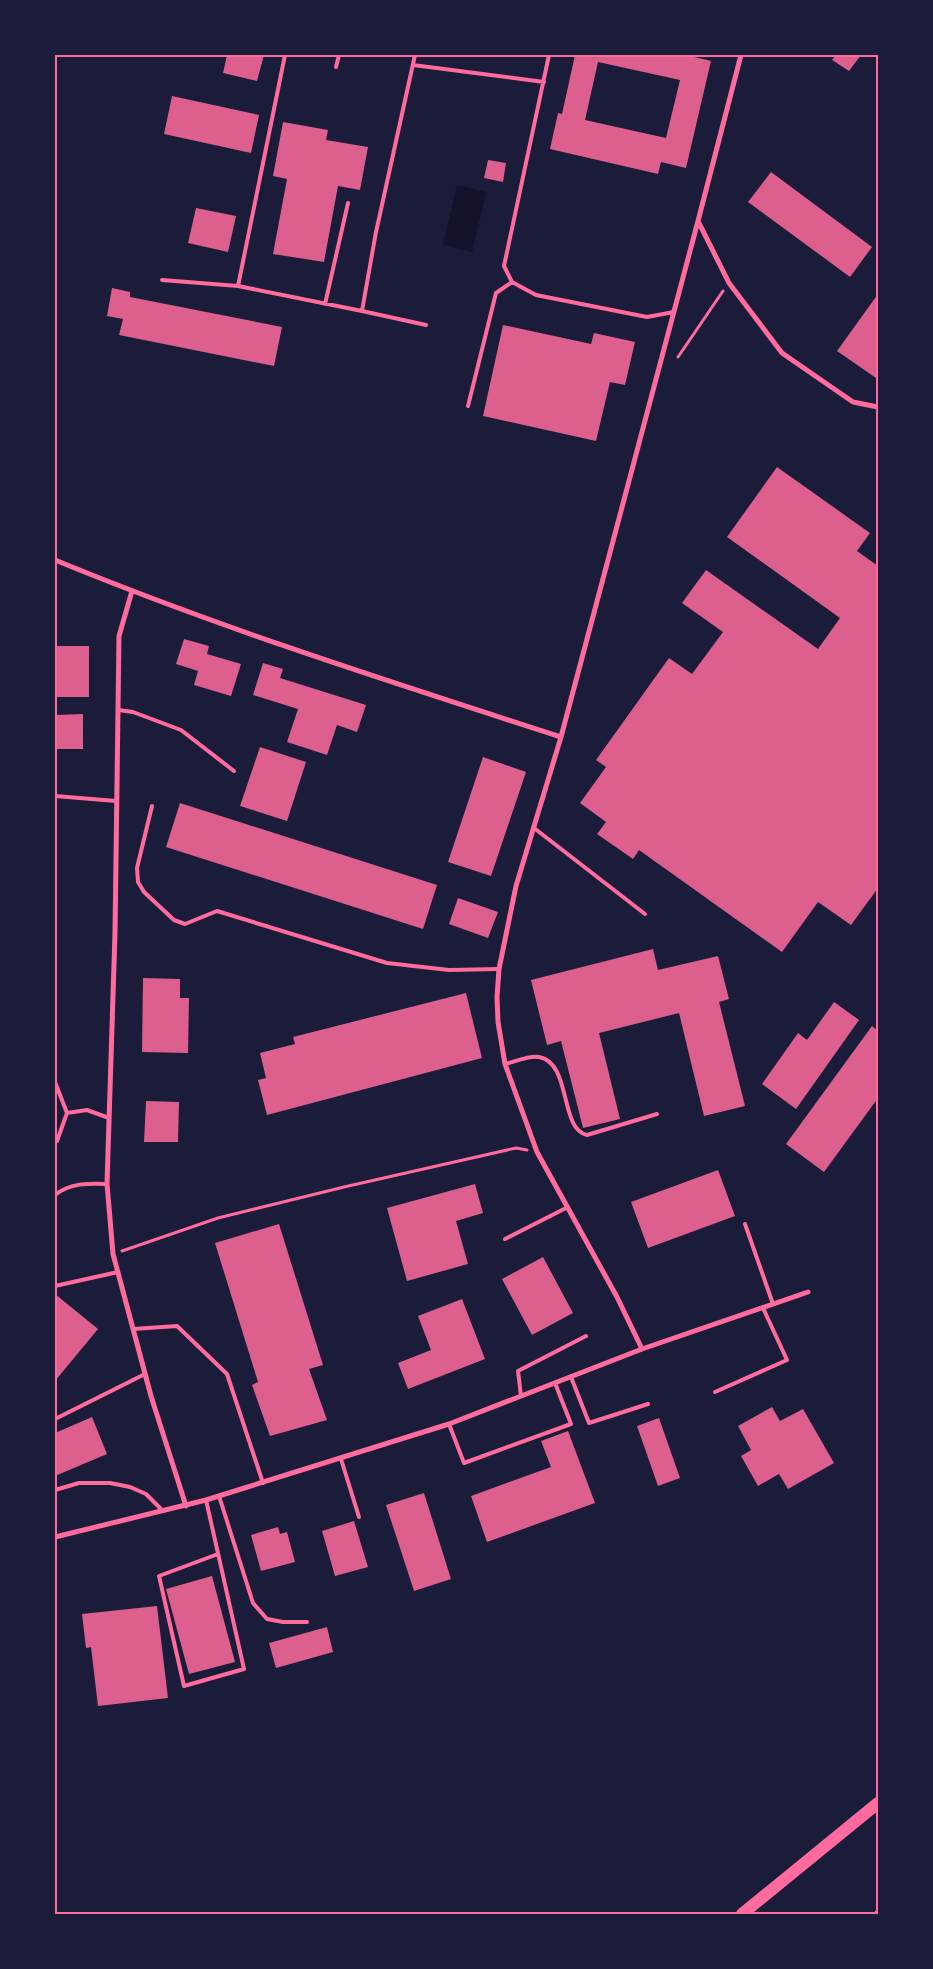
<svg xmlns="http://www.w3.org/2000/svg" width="933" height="1969" viewBox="0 0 933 1969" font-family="Lato,sans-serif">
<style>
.water{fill:#12122b}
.building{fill:#dd5f8e;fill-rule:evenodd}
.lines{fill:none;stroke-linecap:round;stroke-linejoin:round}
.path{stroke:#ff6b9d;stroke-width:3}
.service{stroke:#ff6b9d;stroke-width:4}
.minor{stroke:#ff6b9d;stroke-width:5}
.primary{stroke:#ff6b9d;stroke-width:12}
.neatline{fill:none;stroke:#ff6b9d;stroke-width:2}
</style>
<rect width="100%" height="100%" fill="#1b1b3a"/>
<!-- water -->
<path class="water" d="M 457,185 L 486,192 L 472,252 L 443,245 Z"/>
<!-- building -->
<path class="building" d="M 227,55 L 264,55 L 257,81 L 223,73 Z
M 575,55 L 686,55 L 711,61 L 686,168 L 661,162 L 658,174 L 550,149 L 558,113 L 562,114 ZM 598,62 L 680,80 L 666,138 L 585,120 Z
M 836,55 L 861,55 L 849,71 L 832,60 Z
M 172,96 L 259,115 L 251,153 L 164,134 Z
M 283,122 L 328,130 L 326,140 L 368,147 L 360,190 L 338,186 L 324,262 L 273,254 L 287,179 L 273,176 Z
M 488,160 L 506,163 L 503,182 L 484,178 Z
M 771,172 L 872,247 L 850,277 L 748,202 Z
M 196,208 L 236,216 L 228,252 L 188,243 Z
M 112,288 L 130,292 L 130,297 L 282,327 L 274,366 L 119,335 L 123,319 L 107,316 Z
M 878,294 L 878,375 L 876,378 L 837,351 Z
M 503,325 L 591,344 L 594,333 L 635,342 L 625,385 L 610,382 L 596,441 L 483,416 Z
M 777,467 L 870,533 L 857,551 L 878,566 L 878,888 L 851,925 L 818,902 L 782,952 L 639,850 L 633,859 L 597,834 L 606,822 L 580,803 L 606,767 L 596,760 L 669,658 L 692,674 L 723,632 L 682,603 L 706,570 L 818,649 L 840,618 L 727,537 Z
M 184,639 L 209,646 L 207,654 L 241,664 L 231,696 L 194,685 L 198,671 L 176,664 Z
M 55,646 L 89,646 L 89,697 L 55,697 Z
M 263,663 L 283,669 L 280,678 L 366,705 L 357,732 L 337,725 L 327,755 L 287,742 L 298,709 L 253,695 Z
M 83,714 L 83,749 L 55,749 L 55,715 Z
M 260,747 L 306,762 L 287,821 L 240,806 Z
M 483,757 L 526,772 L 491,876 L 448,862 Z
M 180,803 L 437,885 L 423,929 L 166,847 Z
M 458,898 L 498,912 L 488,938 L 449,924 Z
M 653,949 L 658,970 L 718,956 L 729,999 L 719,1002 L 745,1106 L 704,1116 L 679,1013 L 599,1033 L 620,1119 L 583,1128 L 561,1041 L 547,1045 L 531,980 Z
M 143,978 L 180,979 L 180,998 L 189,998 L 188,1053 L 142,1052 Z
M 466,993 L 482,1058 L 267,1115 L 258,1080 L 266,1078 L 260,1053 L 295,1044 L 293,1037 Z
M 834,1002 L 859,1020 L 796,1109 L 762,1084 L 798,1033 L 807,1040 Z
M 872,1026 L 878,1031 L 878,1098 L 824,1172 L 786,1144 Z
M 146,1101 L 179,1102 L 178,1142 L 144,1142 Z
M 718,1170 L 735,1216 L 648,1248 L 631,1202 Z
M 475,1184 L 483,1213 L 456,1221 L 468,1264 L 407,1281 L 387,1208 Z
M 279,1224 L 323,1365 L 309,1369 L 327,1420 L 270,1436 L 252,1385 L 258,1382 L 215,1243 Z
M 543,1257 L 573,1313 L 532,1335 L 502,1279 Z
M 55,1294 L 98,1329 L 55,1381 Z
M 462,1299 L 485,1359 L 408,1389 L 398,1363 L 431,1350 L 418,1316 Z
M 772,1407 L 780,1421 L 803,1409 L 834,1463 L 788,1489 L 779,1474 L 758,1486 L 741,1456 L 751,1450 L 738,1426 Z
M 92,1417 L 107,1454 L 55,1476 L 55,1433 Z
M 659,1418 L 680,1478 L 658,1486 L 637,1426 Z
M 568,1431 L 595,1503 L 487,1542 L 471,1496 L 551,1467 L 541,1441 Z
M 424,1493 L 451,1579 L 414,1591 L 386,1505 Z
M 354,1521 L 368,1567 L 335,1576 L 322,1531 Z
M 278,1527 L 280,1534 L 287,1532 L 295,1562 L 261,1571 L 251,1535 Z
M 212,1576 L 235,1662 L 189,1674 L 166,1589 Z
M 157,1606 L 168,1698 L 98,1706 L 91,1647 L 86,1648 L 82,1614 Z
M 327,1627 L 333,1652 L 276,1668 L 269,1643 Z"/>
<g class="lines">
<!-- path -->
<path class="path" d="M 678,357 L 723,291
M 122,1251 L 218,1218 L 344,1187 L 516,1148 L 527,1150
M 874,1914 L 878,1911"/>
<!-- service -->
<path class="service" d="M 415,55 L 376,232 L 362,311 L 426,325
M 549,55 L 504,266 L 512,282 L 536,295 L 647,317 L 674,312
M 413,65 L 544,82
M 336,67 L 339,55
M 162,280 L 238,286 L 362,311
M 238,286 L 285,55
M 325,304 L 348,203
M 468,406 L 496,293 L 512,282
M 118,710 L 133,712 L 181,730 L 234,771
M 55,796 L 116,801
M 152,806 L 137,868 L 138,882 L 144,892 L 174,920 L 185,924 L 217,911 L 387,963 L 449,970 L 499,969
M 534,828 L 645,914
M 505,1064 C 515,1062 529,1055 539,1057 C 572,1063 559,1129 587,1135 L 657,1114
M 55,1082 L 67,1113 L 57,1141 L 55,1141
M 67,1113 L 87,1110 L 109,1118
M 55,1195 C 70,1183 88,1183 107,1184
M 745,1224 L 773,1304
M 505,1239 L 568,1207
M 55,1286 L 118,1272
M 133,1329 L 177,1326 L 227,1374 L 263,1483
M 571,1377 L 589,1423 L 648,1404
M 715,1392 L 787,1360 L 763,1308
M 521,1396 L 518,1371 L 586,1336
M 55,1419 L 145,1374
M 449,1424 L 464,1463 L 571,1424 L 555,1383
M 341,1459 L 359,1517
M 55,1490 L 79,1483 L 110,1483 L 130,1487 L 146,1494 L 163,1511
M 219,1496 L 253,1603 L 267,1619 L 283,1622 L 307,1622
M 206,1500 L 244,1669 L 184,1686 L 159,1576 L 218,1554"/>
<!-- minor -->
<path class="minor" d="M 741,55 L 698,221 L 729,283 L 782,353 L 853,402 L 878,407
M 55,560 C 220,628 391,682 561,737
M 132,591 L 119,636 L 115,933 L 107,1184 L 113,1254 L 151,1396 L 186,1506
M 642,1349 L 617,1297 L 537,1152 L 505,1064 L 498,1022 L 497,997 L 499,969 L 516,886 L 561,737 L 698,221
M 55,1537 L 206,1500 L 449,1424 L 642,1349 L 808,1292"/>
<!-- primary -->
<path class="primary" d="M 742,1914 L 878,1803"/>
</g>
<!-- border -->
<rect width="933" height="1969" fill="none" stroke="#1b1b3a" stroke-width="112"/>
<rect x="56" y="56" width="821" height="1857" class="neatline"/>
</svg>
